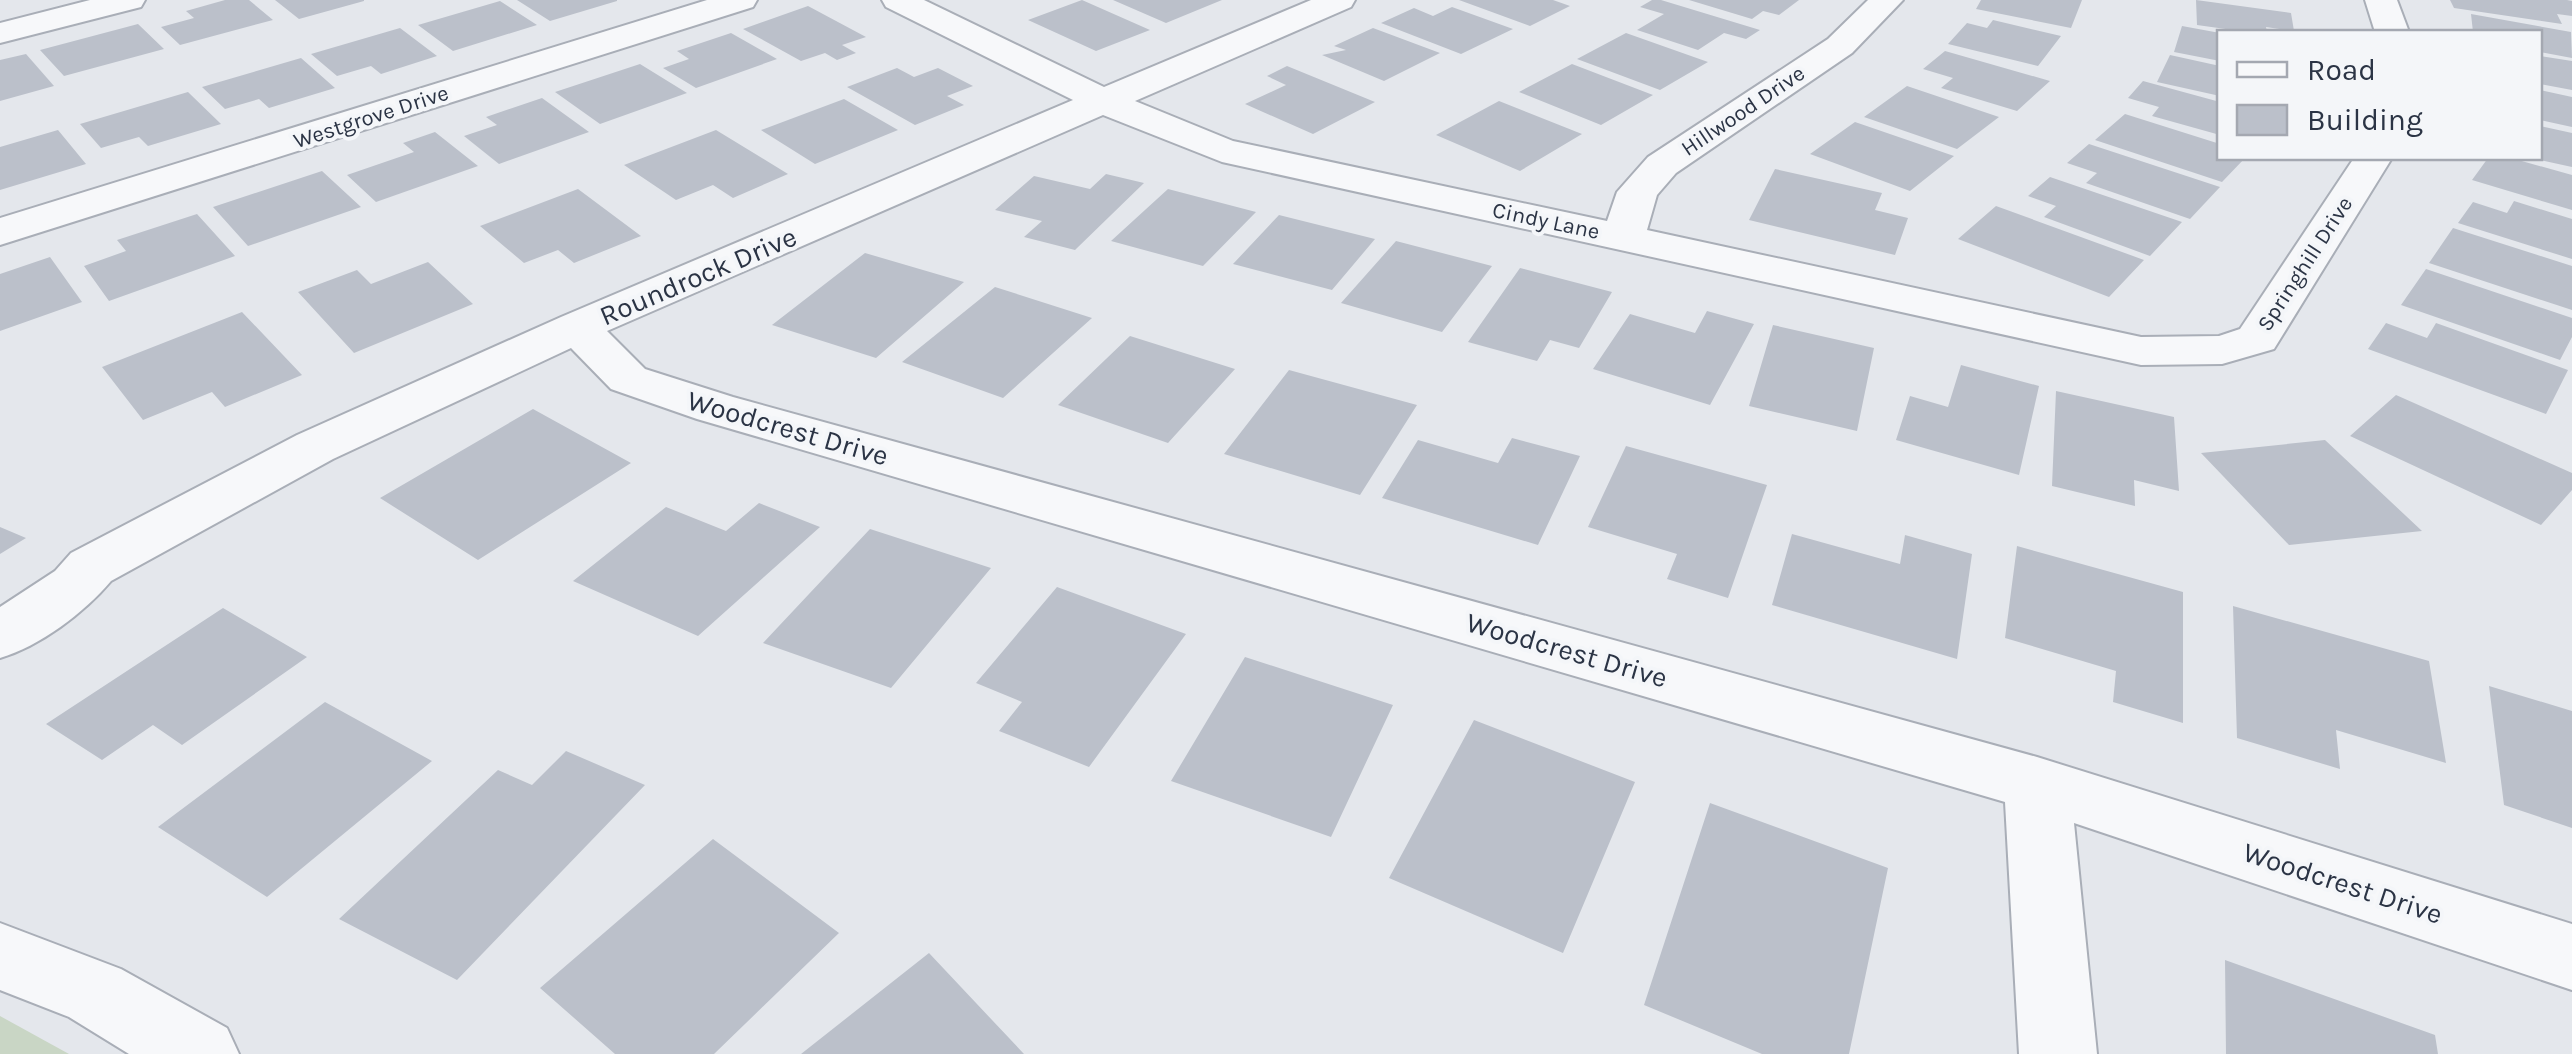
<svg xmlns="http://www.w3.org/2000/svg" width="2572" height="1054" viewBox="0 0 2572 1054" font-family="Karla,sans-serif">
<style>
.green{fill:#c9d6c5}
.building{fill:#bbc0ca}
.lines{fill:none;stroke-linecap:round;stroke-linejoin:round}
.minor-casing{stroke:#a9aeb7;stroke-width:4}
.minor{fill:#f7f8fa;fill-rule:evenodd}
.labels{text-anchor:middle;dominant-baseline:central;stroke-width:8;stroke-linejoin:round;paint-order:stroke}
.far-street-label{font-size:22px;fill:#2b3445;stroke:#f4f6f9}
.street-label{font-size:28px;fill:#2b3445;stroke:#f4f6f9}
</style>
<rect width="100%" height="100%" fill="#e4e7ec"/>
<!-- green -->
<path class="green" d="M 0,1016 L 69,1054 L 0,1054 Z"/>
<!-- building -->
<path class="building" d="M 225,0 L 249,0 L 273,20 L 180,45 L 161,27 L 194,18 L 186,11 Z
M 275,0 L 364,0 L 364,1 L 299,19 Z
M 517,0 L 617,0 L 617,1 L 550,21 Z
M 1082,0 L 1150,30 L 1096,51 L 1028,20 Z
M 1113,0 L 1222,0 L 1166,23 Z
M 1459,0 L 1553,0 L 1570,6 L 1530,26 Z
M 1652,0 L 1661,0 L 1760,30 L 1746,39 L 1724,33 L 1698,50 L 1637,30 L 1664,14 L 1640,7 Z
M 1689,0 L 1799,0 L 1779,15 L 1763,11 L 1752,19 Z
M 1981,0 L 2082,0 L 2071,28 L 1976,9 Z
M 2196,0 L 2291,13 L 2294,31 L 2266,27 L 2267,32 L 2247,32 L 2197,25 Z
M 2450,0 L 2567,0 L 2572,1 L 2572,16 L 2557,14 L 2562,24 L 2454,8 Z
M 500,1 L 537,25 L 453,51 L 418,25 Z
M 808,6 L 866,37 L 842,45 L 856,53 L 837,60 L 825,53 L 801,61 L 743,29 Z
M 1452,7 L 1513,29 L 1461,54 L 1381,23 L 1414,8 L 1433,16 Z
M 2471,14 L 2571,32 L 2572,58 L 2540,52 L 2540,32 L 2473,32 Z
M 1993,20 L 2061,36 L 2038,66 L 1948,44 L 1967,23 L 1987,28 Z
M 138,24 L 164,49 L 64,76 L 40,50 Z
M 2182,26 L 2220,33 L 2220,61 L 2174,52 Z
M 400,28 L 437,56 L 381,74 L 371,66 L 337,76 L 311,54 Z
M 1373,28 L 1440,53 L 1384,81 L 1322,55 L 1346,50 L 1334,46 Z
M 731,33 L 777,59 L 696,88 L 663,68 L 689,59 L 677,51 Z
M 1626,33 L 1708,62 L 1660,90 L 1577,59 Z
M 1945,51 L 2050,81 L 2017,111 L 1941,88 L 1953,78 L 1923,69 Z
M 26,54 L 54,86 L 0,101 L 0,60 Z
M 2170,55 L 2220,66 L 2220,96 L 2157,82 Z
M 2540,56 L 2572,61 L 2572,90 L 2540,84 Z
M 301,58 L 335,88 L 269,108 L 259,99 L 225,109 L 202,87 Z
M 640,64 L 687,93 L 600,124 L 555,92 Z
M 1572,64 L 1653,95 L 1601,125 L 1519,92 Z
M 1287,66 L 1375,102 L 1313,134 L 1245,104 L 1286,85 L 1267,76 Z
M 897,68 L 914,77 L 938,68 L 973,86 L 947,96 L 964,105 L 915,125 L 847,87 Z
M 2143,81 L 2220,102 L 2220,135 L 2152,116 L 2159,107 L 2128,98 Z
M 1907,86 L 1999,117 L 1957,149 L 1864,117 Z
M 2540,90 L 2572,97 L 2572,127 L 2540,120 Z
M 188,92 L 221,124 L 148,146 L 139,137 L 101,148 L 80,124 Z
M 542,98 L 589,132 L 499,164 L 464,136 L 497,125 L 486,117 Z
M 844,99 L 898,130 L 815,164 L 761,130 Z
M 1499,101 L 1582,134 L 1520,171 L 1436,135 Z
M 2125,114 L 2220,144 L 2220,158 L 2245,158 L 2222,182 L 2095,140 Z
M 1855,122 L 1954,156 L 1910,191 L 1810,154 Z
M 2540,126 L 2572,133 L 2572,167 L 2540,160 Z
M 58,130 L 86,164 L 0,190 L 0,147 Z
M 716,130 L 788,174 L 733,198 L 713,185 L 676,200 L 624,165 Z
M 435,132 L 478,166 L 376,202 L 347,175 L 414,152 L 403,143 Z
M 2089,144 L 2220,187 L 2190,219 L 2086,183 L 2097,173 L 2067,163 Z
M 2488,158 L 2511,158 L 2572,175 L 2572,210 L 2472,180 Z
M 1775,169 L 1882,193 L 1875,210 L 1908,218 L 1895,255 L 1749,220 Z
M 322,171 L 361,207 L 248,246 L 213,207 Z
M 1106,174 L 1144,183 L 1075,250 L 1024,237 L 1042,221 L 995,210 L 1034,176 L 1090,189 Z
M 2050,177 L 2182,222 L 2150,256 L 2044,217 L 2056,206 L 2028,196 Z
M 578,189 L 641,236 L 574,263 L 558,250 L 524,263 L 480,226 Z
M 1168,189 L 1256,212 L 1203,266 L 1111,241 Z
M 2514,201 L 2572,219 L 2572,259 L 2458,223 L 2473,202 L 2507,213 Z
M 1996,206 L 2144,260 L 2109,297 L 1958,239 Z
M 197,214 L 235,256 L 109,301 L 84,266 L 126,251 L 117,240 Z
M 1279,215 L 1375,239 L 1332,290 L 1233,264 Z
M 2453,228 L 2572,266 L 2572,310 L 2429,263 Z
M 1396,241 L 1492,266 L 1442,332 L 1341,303 Z
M 865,253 L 964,282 L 876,358 L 772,325 Z
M 50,257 L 82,302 L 0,331 L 0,274 Z
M 428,262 L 473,304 L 354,353 L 298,292 L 357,270 L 371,284 Z
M 1520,268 L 1612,292 L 1579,348 L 1550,340 L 1537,361 L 1468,342 Z
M 2426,269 L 2572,318 L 2572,337 L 2560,360 L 2401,305 Z
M 995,287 L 1092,318 L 1003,398 L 902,362 Z
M 1707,311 L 1754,324 L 1710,405 L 1593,369 L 1630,314 L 1695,333 Z
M 242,312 L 302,375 L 225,407 L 212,392 L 143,420 L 102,367 Z
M 2386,323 L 2427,338 L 2436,323 L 2568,370 L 2546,414 L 2368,349 Z
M 1773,325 L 1874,348 L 1857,431 L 1749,406 Z
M 1130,336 L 1235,369 L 1168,443 L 1058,405 Z
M 1961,365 L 2039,386 L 2019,475 L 1896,440 L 1910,396 L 1948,407 Z
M 1289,370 L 1417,405 L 1360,495 L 1224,454 Z
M 2056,391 L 2174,417 L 2179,491 L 2134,480 L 2135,506 L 2052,486 Z
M 2396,395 L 2572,473 L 2572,490 L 2541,525 L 2350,436 Z
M 533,409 L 631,463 L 478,560 L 380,498 Z
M 1512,438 L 1580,456 L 1538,545 L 1382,498 L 1418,440 L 1498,463 Z
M 2325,440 L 2422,531 L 2289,545 L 2201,453 Z
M 1626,446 L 1767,485 L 1728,598 L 1667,579 L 1677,554 L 1588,527 Z
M 759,503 L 820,527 L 698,636 L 573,581 L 666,507 L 726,531 Z
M 0,527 L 26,538 L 0,554 Z
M 870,529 L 991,568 L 891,688 L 763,643 Z
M 1792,534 L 1900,564 L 1905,535 L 1972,554 L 1957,659 L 1772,605 Z
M 2017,546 L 2183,592 L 2183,723 L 2113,702 L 2116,671 L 2005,638 Z
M 1057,587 L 1186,634 L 1089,767 L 999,731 L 1022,702 L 976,683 Z
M 2233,606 L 2429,661 L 2446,763 L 2336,730 L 2340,769 L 2237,738 Z
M 223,608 L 307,657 L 182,745 L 153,725 L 102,760 L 46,724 Z
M 1245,657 L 1393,705 L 1331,837 L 1171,781 Z
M 2489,686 L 2572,711 L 2572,828 L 2504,805 Z
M 325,702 L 432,761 L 267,897 L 158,827 Z
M 1474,720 L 1635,782 L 1563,953 L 1389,878 Z
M 566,751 L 645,785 L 457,980 L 339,919 L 498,770 L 532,785 Z
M 1710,803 L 1888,868 L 1849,1054 L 1762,1054 L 1644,1005 Z
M 713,839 L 839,933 L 714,1054 L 615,1054 L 540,988 Z
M 929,953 L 1024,1054 L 801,1054 Z
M 2225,960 L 2435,1035 L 2438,1054 L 2226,1054 Z"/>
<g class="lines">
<!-- minor casing -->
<g class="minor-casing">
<path id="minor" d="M 90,0 L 145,0 L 141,7 L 0,43 L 0,23 Z
M 707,0 L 757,0 L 753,7 L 0,245 L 0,218 Z
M 882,0 L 924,0 L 1104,87 L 1311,0 L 1355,0 L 1351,7 L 1135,101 L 1233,141 L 1607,221 L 1617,192 L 1648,157 L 1828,39 L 1868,0 L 1903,0 L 1852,53 L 1676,173 L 1657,195 L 1647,230 L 2141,337 L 2219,336 L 2240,329 L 2354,158 L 2392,158 L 2274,349 L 2222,364 L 2141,365 L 1222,162 L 1103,115 L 607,331 L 645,369 L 733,397 L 2037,757 L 2572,924 L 2572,990 L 2074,823 L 2097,1054 L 2019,1054 L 2005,802 L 697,419 L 611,389 L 571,348 L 333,459 L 111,581 C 84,613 40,646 0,658 L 0,607 L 55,571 L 71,553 L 297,435 L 561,317 L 1073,100 L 886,7 Z
M 2365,0 L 2397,0 L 2409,32 L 2375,32 Z
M 0,923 L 121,969 L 227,1028 L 239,1054 L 129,1054 L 69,1017 L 0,990 Z"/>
</g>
<!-- minor -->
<use href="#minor" class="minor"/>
</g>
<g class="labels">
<!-- far-street labels -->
<g class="far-street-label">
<text transform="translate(1743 111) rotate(-34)">Hillwood Drive</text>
<text transform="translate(371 117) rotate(-18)">Westgrove Drive</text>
<text transform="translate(1546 221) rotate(12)">Cindy Lane</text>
<text transform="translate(2305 264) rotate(-57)">Springhill Drive</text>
</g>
<!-- street labels -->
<g class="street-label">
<text transform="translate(698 276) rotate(-23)">Roundrock Drive</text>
<text transform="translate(788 428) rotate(16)">Woodcrest Drive</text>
<text transform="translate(1567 650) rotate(16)">Woodcrest Drive</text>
<text transform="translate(2343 883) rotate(18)">Woodcrest Drive</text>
</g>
</g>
<!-- legend -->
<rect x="2217" y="30" width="325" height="130" fill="#f4f6f9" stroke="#a4a8b1" stroke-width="2.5"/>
<rect x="2237" y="62" width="50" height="15" fill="#f7f8fa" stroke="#a4a8b1" stroke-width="2.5"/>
<text x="2307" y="80" font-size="30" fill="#2b3445">Road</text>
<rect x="2237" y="105" width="50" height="30" fill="#bbc0ca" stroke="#a4a8b1" stroke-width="2.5"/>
<text x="2307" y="130" font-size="30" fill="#2b3445">Building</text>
</svg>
